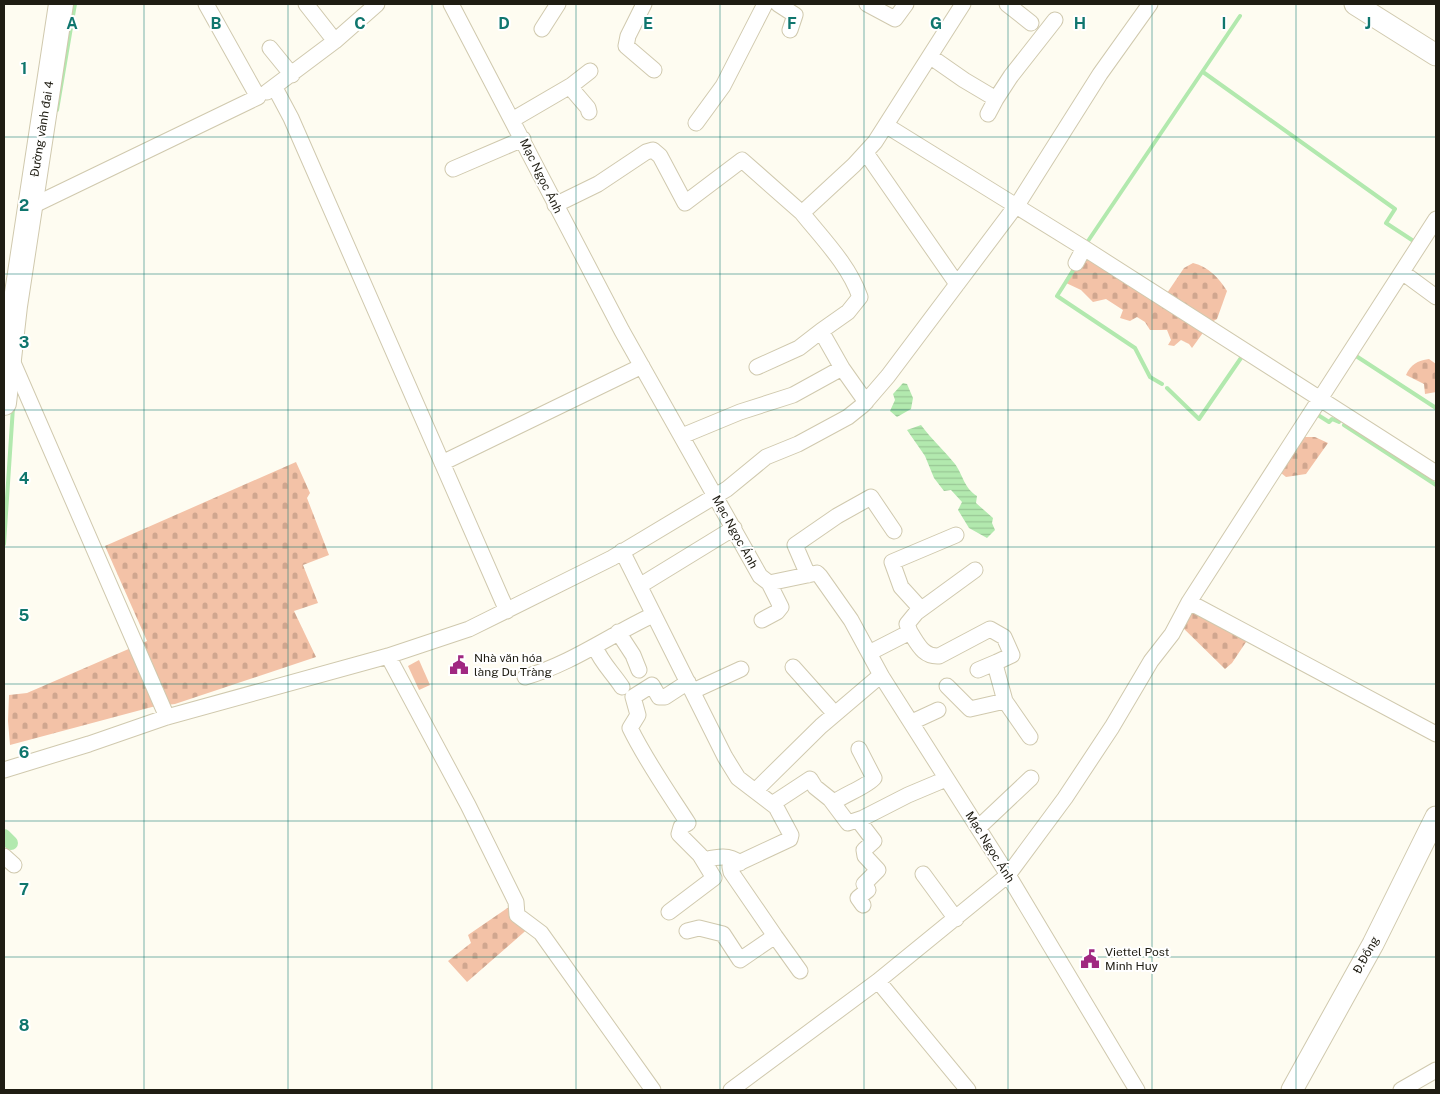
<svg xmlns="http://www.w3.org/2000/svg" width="1440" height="1094" viewBox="0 0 1440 1094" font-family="'Public Sans',sans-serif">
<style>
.cemetery{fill:url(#cemetery-stones)}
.pitch{fill:#f3c2a7}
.water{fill:url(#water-rules)}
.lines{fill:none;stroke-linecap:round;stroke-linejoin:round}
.stream{stroke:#b2e9ae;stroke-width:4}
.canal{stroke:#b2e9ae;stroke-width:14}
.street-casing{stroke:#d0c9ae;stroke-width:17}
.secondary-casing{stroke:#d0c9ae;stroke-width:23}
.primary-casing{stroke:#d0c9ae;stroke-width:26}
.street{stroke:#fff;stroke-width:15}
.secondary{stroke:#fff;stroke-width:21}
.primary{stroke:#fff;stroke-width:24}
.grid{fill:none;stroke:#0f766e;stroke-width:1;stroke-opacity:0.55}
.labels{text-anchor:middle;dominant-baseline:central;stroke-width:4;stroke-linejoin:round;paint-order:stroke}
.street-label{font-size:12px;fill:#1f1d13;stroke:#fff}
.poi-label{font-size:12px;fill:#1f1d13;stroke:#fff;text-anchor:start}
.grid-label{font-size:16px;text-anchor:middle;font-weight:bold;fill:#0f766e;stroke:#fff;stroke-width:4;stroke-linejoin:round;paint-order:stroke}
</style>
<defs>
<pattern id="cemetery-stones" width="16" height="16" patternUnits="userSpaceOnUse" patternTransform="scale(1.25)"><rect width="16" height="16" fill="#f3c2a7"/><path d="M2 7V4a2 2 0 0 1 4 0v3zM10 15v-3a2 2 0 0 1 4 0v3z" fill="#d0a68f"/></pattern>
<pattern id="water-rules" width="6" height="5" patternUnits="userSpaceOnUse" patternTransform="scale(1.25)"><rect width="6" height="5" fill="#b2e9ae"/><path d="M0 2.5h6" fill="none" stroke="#99c795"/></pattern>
</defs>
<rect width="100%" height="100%" fill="#fefcf1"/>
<!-- cemetery -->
<path class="cemetery" d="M 1084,248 L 1163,299 L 1184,268 L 1193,263 C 1209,267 1219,278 1227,291 L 1217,319 L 1210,323 L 1192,348 L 1189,344 L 1181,340 L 1174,346 L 1168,345 L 1171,340 L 1167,330 L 1150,330 L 1145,322 L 1137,317 L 1130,321 L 1120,318 L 1123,310 L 1106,299 L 1093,302 L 1081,290 L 1064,282 Z
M 1429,359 L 1436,364 L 1436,392 L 1425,394 L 1424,384 L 1406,375 C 1411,364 1417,361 1429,359 Z
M 1296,437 L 1315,437 L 1328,443 L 1306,474 L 1286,477 L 1276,469 Z
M 296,462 L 310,493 L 307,498 L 329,555 L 303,565 L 318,603 L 294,611 L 316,657 L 175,704 L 152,707 L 10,745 L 8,721 L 9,695 L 27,693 L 147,641 L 105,546 Z
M 1189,602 L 1250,636 L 1232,663 L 1225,669 L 1178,623 Z
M 516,902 L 531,926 L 467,982 L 448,961 L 471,943 L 468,935 Z"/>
<!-- pitch -->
<path class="pitch" d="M 419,660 L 430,685 L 419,690 L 408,666 Z"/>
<!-- water -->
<path class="water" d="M 903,383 L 907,384 L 913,398 L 911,409 L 897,417 L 890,411 L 895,400 L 893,394 Z
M 921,425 C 931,439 944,450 955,464 C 963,475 964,488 977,496 L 976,503 L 993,518 L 992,523 L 995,530 L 987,538 L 969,528 L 958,510 L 962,502 L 951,490 L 944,491 L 934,478 L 925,456 L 907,430 Z"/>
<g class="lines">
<!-- stream -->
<path class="stream" d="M 1203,72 L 1395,209 L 1386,223 L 1415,242
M 57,110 L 75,4
M 1086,244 L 1240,16
M 1076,266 L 1057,296 L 1135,348 L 1150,377 L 1162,384
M 1353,354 L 1436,408
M 1167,388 L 1199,419 L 1243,355
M 1318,415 L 1329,422 L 1332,419 L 1339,422
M 1344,425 L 1436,485
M 4,544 L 13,407"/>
<!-- canal -->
<path class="canal" d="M 4,836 L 11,843"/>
<!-- street casing -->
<g class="street-casing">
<path id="street" d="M 306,4 L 335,41
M 451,4 L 622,331 L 760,576 L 769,583 L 817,573 L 820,576 L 851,620 L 882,677 L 1008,875 L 1137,1090
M 644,4 L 628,36 L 626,46 L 654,70
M 778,4 L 795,15 L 790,30
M 867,4 L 895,19 L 906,4
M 1007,4 L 1031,23
M 542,29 L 558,4
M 270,48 L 292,75
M 931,57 L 964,80 L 996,99 L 1011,76 L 1055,20
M 570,87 L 588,108 L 589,112
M 275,88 L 291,118 L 507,611
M 267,92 L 335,41 L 377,4
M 988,114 L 996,99
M 512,120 L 572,85 L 590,71
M 696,123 L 723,86 L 765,4
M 887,126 L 1084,248 L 1436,473
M 866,153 L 957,284
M 453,169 L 523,139
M 555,205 L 598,184 L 646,152 L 653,150 L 660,156 L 685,203 L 742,160 L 802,213 L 854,165 L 875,142 L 963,4
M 30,207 L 258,97 L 206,4
M 1076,263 L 1084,248
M 1402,272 L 1436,297
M 11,358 L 167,717
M 757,367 L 799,348 L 821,331
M 842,368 L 866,402
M 682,436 L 740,412 L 793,395 L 842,368 L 821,331 L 848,312 L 860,297 C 849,265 822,238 802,213
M 442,463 L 642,366
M 622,551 L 725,757 L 738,778 L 776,807 L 791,835 L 790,839 L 730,867 L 731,872 L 775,936 L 740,960 L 723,934 L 699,928 L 687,931
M 808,575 L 795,545 L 837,516 L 871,497 L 894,531
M 641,585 L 734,528
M 1189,602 L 1436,734
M 921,609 L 901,587 L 892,562 L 956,535
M 762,620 L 777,612 L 781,607 L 769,583
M 618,632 L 633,655 L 639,670
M 910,632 L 907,624 L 916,613 L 975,570
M 595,647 C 601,662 612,672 622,687
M 869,653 L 910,632 C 918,644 923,657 939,656 L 990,629 L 1004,637 L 1012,655 L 997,662 L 996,668 L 1005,701 L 970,709 L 947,686
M 388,656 L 468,805 L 516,902 L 517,915 L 541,933 L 653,1090
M 793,667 L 835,714
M 978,670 L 997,662
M 525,677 C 571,664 610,635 653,615
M 693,691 L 741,669
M 1005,701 L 1030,737
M 912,722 L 938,710
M 4,770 L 89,744 L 167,717 L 388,656 L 469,629 L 612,558 L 727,489 L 766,457 L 798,444 L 848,417 L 863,405 L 888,376 L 1021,199 L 1100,74 L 1150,4
M 755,791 L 821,726 L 881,675
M 833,803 C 843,795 868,786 874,778 L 859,749
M 772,804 L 810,779 L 815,787 L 830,799 L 848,823 L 863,818 L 908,795 L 946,779
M 858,820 L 874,841 L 864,850 L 865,856 L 878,870 L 864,884 L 868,890 L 858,898 L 863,905
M 978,828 L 1031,778
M 4,856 L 14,865
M 703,860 C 717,857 728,854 740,863
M 923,874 L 956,919
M 669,912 L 714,878 L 700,855 L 679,834 L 681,827 L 688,823 C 668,792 646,761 630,728 L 638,715 L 633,697 L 652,685 L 659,697 L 665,697 L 688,682
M 775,936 L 800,971
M 878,981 L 968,1090
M 731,1090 L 878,981 L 1008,875 L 1065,798 L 1112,727 L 1151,661 L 1172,634 L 1189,602 L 1436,219
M 1401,1090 L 1436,1070"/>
</g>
<!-- secondary casing -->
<g class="secondary-casing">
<path id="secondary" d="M 1355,4 L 1436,55
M 1292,1090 L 1373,944 L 1436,817"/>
</g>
<!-- primary casing -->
<g class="primary-casing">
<path id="primary" d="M 4,403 L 15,306 L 61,4"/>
</g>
<!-- street -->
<use href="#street" class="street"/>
<!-- secondary -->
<use href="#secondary" class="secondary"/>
<!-- primary -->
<use href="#primary" class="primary"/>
</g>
<!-- grid -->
<path class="grid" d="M 144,4 L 144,1090M 288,4 L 288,1090M 432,4 L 432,1090M 576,4 L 576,1090M 720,4 L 720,1090M 864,4 L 864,1090M 1008,4 L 1008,1090M 1152,4 L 1152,1090M 1296,4 L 1296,1090M 4,137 L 1436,137M 4,274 L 1436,274M 4,410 L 1436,410M 4,547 L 1436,547M 4,684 L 1436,684M 4,821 L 1436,821M 4,957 L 1436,957"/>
<!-- icons -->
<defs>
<g id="civic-bare" transform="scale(1.5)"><path d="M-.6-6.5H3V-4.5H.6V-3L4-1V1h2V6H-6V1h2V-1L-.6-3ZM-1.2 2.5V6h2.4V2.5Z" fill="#a02881" stroke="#fff" stroke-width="2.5" paint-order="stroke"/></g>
</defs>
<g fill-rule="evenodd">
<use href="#civic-bare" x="459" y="665"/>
<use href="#civic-bare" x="1090" y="959"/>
</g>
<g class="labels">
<!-- street labels -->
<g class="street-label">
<text transform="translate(42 129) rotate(-81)">Đường vành đai 4</text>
<text transform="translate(541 176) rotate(64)">Mạc Ngọc Ánh</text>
<text transform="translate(735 532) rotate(61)">Mạc Ngọc Ánh</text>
<text transform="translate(990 847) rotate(58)">Mạc Ngọc Ánh</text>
<text transform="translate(1366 955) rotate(-61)">Đ.Đồng</text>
</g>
<!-- poi labels -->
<g class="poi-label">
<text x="474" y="658">Nhà văn hóa<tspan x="474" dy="14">làng Du Tràng</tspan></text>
<text x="1105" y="952">Viettel Post<tspan x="1105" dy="14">Minh Huy</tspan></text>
</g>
</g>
<g class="grid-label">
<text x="72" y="29">A</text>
<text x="216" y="29">B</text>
<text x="360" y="29">C</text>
<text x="504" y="29">D</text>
<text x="648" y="29">E</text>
<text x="792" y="29">F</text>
<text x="936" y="29">G</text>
<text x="1080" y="29">H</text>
<text x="1224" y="29">I</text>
<text x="1368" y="29">J</text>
<text x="24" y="74">1</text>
<text x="24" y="211">2</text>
<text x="24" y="348">3</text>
<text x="24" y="484">4</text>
<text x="24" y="621">5</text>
<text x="24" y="758">6</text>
<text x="24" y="895">7</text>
<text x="24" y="1031">8</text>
</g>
<!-- border -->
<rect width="1440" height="1094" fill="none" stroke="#1f1d13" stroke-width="10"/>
</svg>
